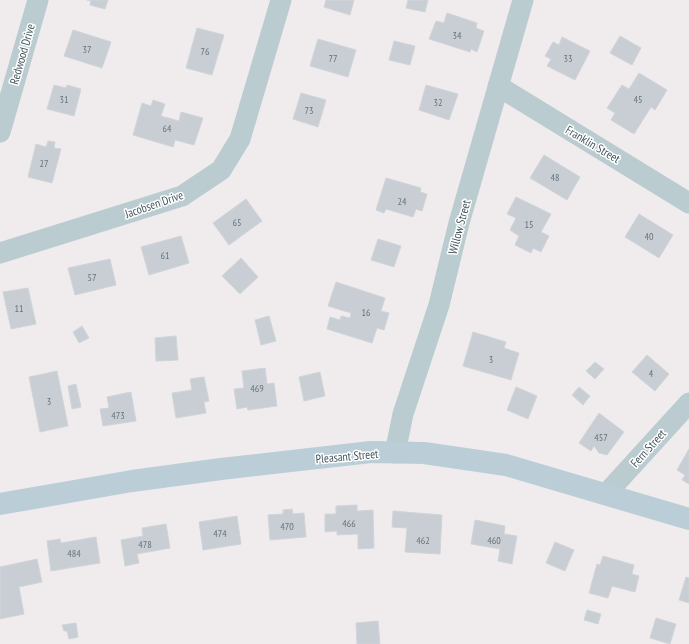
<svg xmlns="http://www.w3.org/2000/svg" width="689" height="644" viewBox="0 0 689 644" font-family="'PT Sans Narrow',sans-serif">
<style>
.building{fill:#c8ced3;stroke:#d0d5da}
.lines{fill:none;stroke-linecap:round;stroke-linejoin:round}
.street{stroke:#bbccd1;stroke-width:21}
.secondary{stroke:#bbced7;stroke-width:22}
.labels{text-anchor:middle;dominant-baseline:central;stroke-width:3;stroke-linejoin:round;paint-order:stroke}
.number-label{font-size:10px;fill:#64747a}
.street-label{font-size:12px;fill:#43565d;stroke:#fff}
</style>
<rect width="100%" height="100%" fill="#f0eced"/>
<!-- building -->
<path class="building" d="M 87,0 L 108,0 L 105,9 L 90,5 L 91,1 Z
M 326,0 L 354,0 L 350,15 L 324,7 Z
M 408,0 L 428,0 L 425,12 L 406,8 Z
M 447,13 L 477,23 L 476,28 L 484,31 L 477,52 L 471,49 L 470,52 L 429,39 L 436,21 L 444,23 Z
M 197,28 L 224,35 L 212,75 L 186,68 Z
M 73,30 L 111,42 L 102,68 L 64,56 Z
M 620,36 L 641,48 L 632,65 L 610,53 Z
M 562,37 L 590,51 L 575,80 L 547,66 L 551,59 L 545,56 L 553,42 L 559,45 Z
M 318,39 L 356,50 L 348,77 L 310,66 Z
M 394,41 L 415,46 L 410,65 L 389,60 Z
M 639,73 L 667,90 L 655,110 L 651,107 L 634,134 L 611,120 L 615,113 L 607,108 L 622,85 L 629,89 Z
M 54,85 L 66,88 L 67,85 L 81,89 L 74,116 L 47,109 Z
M 426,85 L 458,94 L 449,120 L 419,110 Z
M 301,93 L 326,100 L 318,127 L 293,119 Z
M 153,100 L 165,104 L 161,116 L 179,121 L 181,112 L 203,118 L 194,145 L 175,140 L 173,147 L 133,135 L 142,103 L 151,106 Z
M 48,141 L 55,142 L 54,148 L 61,149 L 52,183 L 28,177 L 36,144 L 46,147 Z
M 544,155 L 580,177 L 567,200 L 530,178 Z
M 386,178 L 421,188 L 420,192 L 427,194 L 422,211 L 416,209 L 413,217 L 386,209 L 384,213 L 376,210 Z
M 516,197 L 551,214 L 541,232 L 549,236 L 541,252 L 533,248 L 531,253 L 515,245 L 519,236 L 510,230 L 516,218 L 507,214 Z
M 246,199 L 262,221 L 229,245 L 213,223 Z
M 639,214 L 673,235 L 659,258 L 625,237 Z
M 181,236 L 189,263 L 149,275 L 141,247 Z
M 378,239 L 401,246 L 394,267 L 371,260 Z
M 241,258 L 258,277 L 240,294 L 222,276 Z
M 110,259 L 116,285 L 75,295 L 68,268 Z
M 336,282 L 385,298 L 381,311 L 389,313 L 384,330 L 377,328 L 372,343 L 327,329 L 330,317 L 340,320 L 341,316 L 350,318 L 351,313 L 328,306 Z
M 28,288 L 36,324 L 11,329 L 3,292 Z
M 269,316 L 276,341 L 261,345 L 255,320 Z
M 82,326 L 89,338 L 79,343 L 73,332 Z
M 473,332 L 506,342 L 504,348 L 519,353 L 511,380 L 463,366 Z
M 176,336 L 178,360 L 156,361 L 155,338 Z
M 647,355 L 669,374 L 655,391 L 632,372 Z
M 595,362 L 604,369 L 595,379 L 586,371 Z
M 265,368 L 267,384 L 274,383 L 277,406 L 248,410 L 247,407 L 237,409 L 234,389 L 244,388 L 242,371 Z
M 57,371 L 68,426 L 40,432 L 29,377 Z
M 320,372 L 325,396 L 304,401 L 299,377 Z
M 204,377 L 209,401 L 204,402 L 206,413 L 176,418 L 172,393 L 192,390 L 190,379 Z
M 76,384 L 81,407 L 72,409 L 68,386 Z
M 516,387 L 537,396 L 528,419 L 507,410 Z
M 579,387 L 590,396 L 583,405 L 572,395 Z
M 131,392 L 136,421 L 103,426 L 100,409 L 109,408 L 107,397 Z
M 599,413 L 624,432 L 607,455 L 599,453 L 594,446 L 591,451 L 579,443 Z
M 689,449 L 689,484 L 682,480 L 685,475 L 677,470 Z
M 357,505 L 357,511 L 373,510 L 374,548 L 358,549 L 358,534 L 337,535 L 337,531 L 325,532 L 325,514 L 336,514 L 336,506 Z
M 292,509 L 293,514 L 304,513 L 306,537 L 270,540 L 268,515 L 283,514 L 283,510 Z
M 393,511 L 442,515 L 440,554 L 405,552 L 407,528 L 392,527 Z
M 237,516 L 241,544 L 203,550 L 199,522 Z
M 475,520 L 505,526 L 504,534 L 517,536 L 512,564 L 498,561 L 500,549 L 471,544 Z
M 166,524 L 170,548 L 137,554 L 139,563 L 125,566 L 121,540 L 143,536 L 142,528 Z
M 96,537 L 100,563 L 51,571 L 47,541 L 60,539 L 61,543 Z
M 555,542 L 574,550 L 565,571 L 546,563 Z
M 603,556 L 634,565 L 632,574 L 639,576 L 635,592 L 612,586 L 608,598 L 589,593 L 597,564 L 600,565 Z
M 37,559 L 42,582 L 19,587 L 24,614 L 0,619 L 0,567 Z
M 686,577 L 689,578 L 689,603 L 679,600 Z
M 587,610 L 601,614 L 598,624 L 584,620 Z
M 656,618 L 676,624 L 670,644 L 650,638 Z
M 378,621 L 380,644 L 357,644 L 356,623 Z
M 76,623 L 78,637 L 69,639 L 67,631 L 64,631 L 62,625 Z"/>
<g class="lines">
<!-- street -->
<path class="street" d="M 498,86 L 689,203
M 0,132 L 38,0
M 0,253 L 182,196 L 221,170 L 240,139 L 281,0
M 395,453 L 403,414 L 439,305 L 459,223 L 523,0
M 606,494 L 689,403"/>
<!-- secondary -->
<path class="secondary" d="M 0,504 L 132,481 L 221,469 L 371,452 L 424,453 L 506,465 L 689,519"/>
</g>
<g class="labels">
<!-- number labels -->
<g class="number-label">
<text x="457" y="35">34</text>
<text x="87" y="49">37</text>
<text x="205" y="51">76</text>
<text x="333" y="58">77</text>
<text x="568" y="58">33</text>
<text x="64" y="99">31</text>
<text x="638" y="99">45</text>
<text x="438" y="102">32</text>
<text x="309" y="110">73</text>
<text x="167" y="128">64</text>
<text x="44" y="163">27</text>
<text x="555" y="177">48</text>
<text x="402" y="201">24</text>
<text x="237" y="222">65</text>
<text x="529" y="224">15</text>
<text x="649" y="236">40</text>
<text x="165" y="255">61</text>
<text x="92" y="277">57</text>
<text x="19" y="308">11</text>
<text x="366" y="312">16</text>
<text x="491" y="359">3</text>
<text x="651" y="373">4</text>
<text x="257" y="388">469</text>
<text x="49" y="401">3</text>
<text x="118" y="415">473</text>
<text x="601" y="437">457</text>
<text x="349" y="523">466</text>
<text x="287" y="526">470</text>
<text x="220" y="533">474</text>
<text x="423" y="540">462</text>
<text x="494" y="540">460</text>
<text x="145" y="544">478</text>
<text x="74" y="553">484</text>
</g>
<!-- street labels -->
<g class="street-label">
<text transform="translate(22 54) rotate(-74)">Redwood Drive</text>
<text transform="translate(593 144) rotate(31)">Franklin Street</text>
<text transform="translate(154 204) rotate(-19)">Jacobsen Drive</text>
<text transform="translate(459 227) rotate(-75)">Willow Street</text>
<text transform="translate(648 448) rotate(-48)">Fern Street</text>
<text transform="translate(347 456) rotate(-5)">Pleasant Street</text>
</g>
</g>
</svg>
